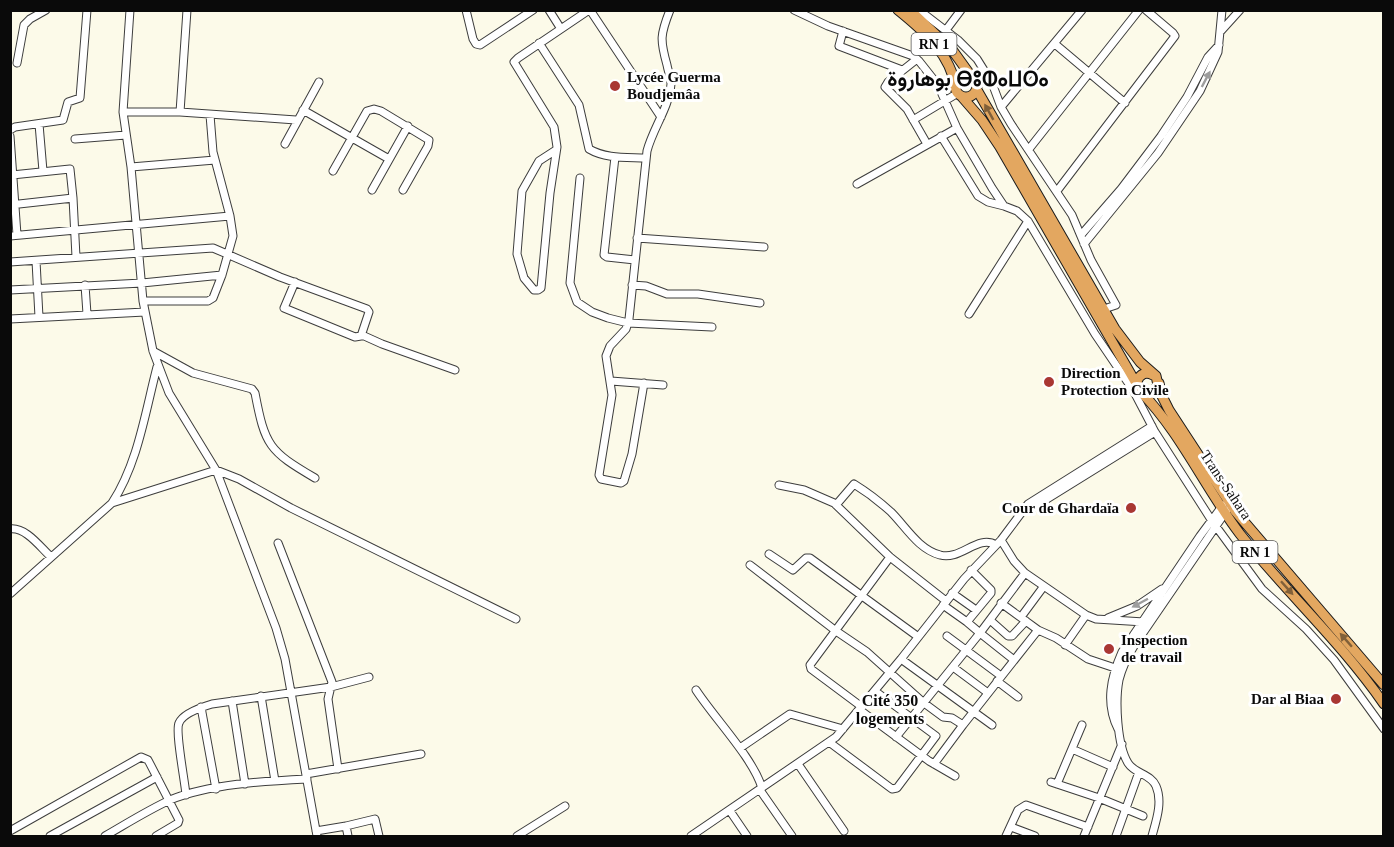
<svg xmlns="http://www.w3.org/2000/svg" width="1394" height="847" viewBox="0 0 1394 847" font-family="'Times New Roman',Vazirmatn,'Noto Sans Tifinagh',serif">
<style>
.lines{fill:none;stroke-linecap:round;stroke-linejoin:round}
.minor-casing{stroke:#3d3d3d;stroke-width:9}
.highway-casing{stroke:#1b1b1b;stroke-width:11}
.minor{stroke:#fff;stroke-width:7}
.highway{stroke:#e3a760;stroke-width:9}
.oneway{fill:#9d9d9d}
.oneway2{fill:#816039}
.poi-dot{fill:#a93733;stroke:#fff;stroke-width:2}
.labels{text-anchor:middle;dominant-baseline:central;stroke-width:6;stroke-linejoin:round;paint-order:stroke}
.shield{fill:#fff;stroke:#545454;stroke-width:1.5}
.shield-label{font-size:14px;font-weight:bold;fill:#0a0a0a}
.poi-label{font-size:15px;font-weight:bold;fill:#0a0a0a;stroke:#fff;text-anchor:start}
.street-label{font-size:15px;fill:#0a0a0a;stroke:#fff}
.neighbourhood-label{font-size:16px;font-weight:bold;fill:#0a0a0a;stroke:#fff}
.district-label{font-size:21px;font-weight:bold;fill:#0a0a0a;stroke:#fff}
</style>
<rect width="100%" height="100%" fill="#fcfae9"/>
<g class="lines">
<!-- minor casing -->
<g class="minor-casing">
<path id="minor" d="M 130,10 L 123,112 L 131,167 L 143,301 L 153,351 L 169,393 L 216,470 L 276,628 L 285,659 L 317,836
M 466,10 L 473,39 L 476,44 L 480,45 L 533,10
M 549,10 L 561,29
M 590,10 L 661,117
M 794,10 L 828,26 L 913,56 L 919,61 L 938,85 L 957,128 L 992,188 L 1004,206 L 1017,211 L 1028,221 L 1095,334 L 1133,390 L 1155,432 L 1212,521 L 1262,589 L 1306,629 L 1334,660 L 1384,729
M 919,10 L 958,40 L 977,59 L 992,83 L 1001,107 L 1011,124 L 1072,215 L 1091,260 L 1116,305 L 1104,309
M 946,30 L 961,10
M 843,31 L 839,46 L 902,70
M 1221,31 L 1240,10
M 539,43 L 579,105 L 589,149 C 606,159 627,157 646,158
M 1055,44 L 1125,103
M 917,59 L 888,82 L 885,87 L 907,109 L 927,144
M 17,63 L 24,25 L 30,19 L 46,10
M 977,82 L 988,76
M 1001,107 L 1082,10
M 303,110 L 389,159
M 123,112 L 180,112 L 296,120
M 180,112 L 187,10
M 913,120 L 958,93
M 39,124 L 43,171
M 10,130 L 15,127 L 63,120 L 68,102 L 80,98 L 87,10
M 10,136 L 17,235
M 941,136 L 978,196 L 988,202 L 1004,206
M 75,139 L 126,135
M 285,144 L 319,82
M 1029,149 L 1139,10
M 556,150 L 539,161 L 522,191 L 517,254 L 524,278 L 534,290 L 538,290 L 541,288 L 550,193 L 557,147 L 554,127 L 514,62 L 518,58 L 589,10
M 615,157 L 604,255 L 607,257 L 635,260
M 131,167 L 215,160
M 333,171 L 367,111 L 374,109 L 381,111 L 429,140 L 428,146 L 403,190
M 12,175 L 70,169 L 73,198 L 76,257
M 580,178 L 570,283 L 577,302 L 592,312 L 608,318 L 628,323 L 712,327
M 857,184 L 957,128
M 372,190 L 408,126
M 1057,191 L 1175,36 L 1173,33 L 1146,10
M 10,205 L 73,198
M 1081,235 L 1121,189 L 1161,136 L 1187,97 L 1208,57 L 1219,45
M 10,236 L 230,216
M 637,238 L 764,247
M 1084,244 L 1158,153 L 1200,91 L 1218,52 L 1222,10
M 36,261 L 39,317
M 10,262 L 213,248 L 280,277 L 367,309 L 369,312 L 361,336 L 355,337 L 284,308 L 295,282
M 85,285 L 87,314
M 632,285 L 646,286 L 667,294 L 698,294 L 760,303
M 10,290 L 142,283 L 222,275
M 143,301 L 208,301 L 213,298 L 222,275 L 233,236 L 230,216 L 213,152 L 210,115
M 969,314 L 1028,221
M 10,319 L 145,312
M 362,335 L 382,344 L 455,370
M 153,351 L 193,373 L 252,389 L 255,393 C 265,446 269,451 315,478
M 611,381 L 663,385
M 644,383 L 632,454 L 624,481 L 621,483 L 601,479 L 599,475 L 612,395 L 606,356 L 610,346 L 626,329 L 629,319 L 647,151 C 653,128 669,108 671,84 C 671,78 668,71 667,65 C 660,40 660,35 670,10
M 779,485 L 804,490 L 834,503 L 890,557 L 946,601
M 112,503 C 138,463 145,413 157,367
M 836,505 L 854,484 C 867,492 880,502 891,512 C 906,527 918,549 940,555 C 960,561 978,534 996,545
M 1025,510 L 1034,507 L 1155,432
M 10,529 C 26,527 40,547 51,557
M 1001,540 L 1014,561 L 1025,573 L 1086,615 L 1096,619 L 1144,622
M 278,543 L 332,682 L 328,699 L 338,769
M 769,554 L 793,570 L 806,558 L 810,558 L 917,636
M 750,565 L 836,631 L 867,652 L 924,703 L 943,717 L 952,718 L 963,725
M 952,593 L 976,610
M 10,594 L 112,503 L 216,470 L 239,479 L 291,508 L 516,619
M 1001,603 L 1038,630
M 943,605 L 967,622
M 1021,617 L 1044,586
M 1108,618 L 1137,606 L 1162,589
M 990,620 L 1008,636 L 1012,636 L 1026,621
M 947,636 L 1001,676
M 1065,645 L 1086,615
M 901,659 L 992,725
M 1014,660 L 980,633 L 1025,573
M 953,667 L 988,693
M 997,681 L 1018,697
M 696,690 C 715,719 753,758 762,788
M 261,696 L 275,781
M 232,701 L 245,784
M 201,707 L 216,789
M 862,707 L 811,669 L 810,665 L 890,557
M 860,710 L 929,761 L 955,776
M 1118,729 C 1105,703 1111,677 1122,652 L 1200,536 L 1223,505
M 896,737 L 980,633 L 967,622 L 991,593 L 991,590 L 971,570
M 829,742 L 892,789 L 897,788 L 936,736 L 875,691
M 740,748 L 790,714 L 843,729
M 1072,749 L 1113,767
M 798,764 L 844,831
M 934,764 L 963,725 L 1038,630 L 1056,638 L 1088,659 L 1115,668
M 306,774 L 421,754
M 1051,782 L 1099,798 L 1143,816
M 1057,784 L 1082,725
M 760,790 L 792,836
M 186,795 C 185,782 175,731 179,723 C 183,713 202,707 212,704 L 331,687 L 369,677
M 730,811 L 747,836
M 346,826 L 375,819 L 379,836
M 1011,827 L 1035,836
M 10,831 L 141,757 L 148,760 L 179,820 L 178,823 L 156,836
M 316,831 L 346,826 L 348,836
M 50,836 L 157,777
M 105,836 C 126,824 148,810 170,800 C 208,784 266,781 307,779
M 517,836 L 565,806
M 691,836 L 836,737 L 901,659 L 964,579 L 1001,540 L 1028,504 L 1152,426
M 1006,836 L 1018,810 L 1026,805 L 1088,827
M 1084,836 L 1122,744
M 1116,836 L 1139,772
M 1152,836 C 1156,821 1163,802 1156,786 C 1151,774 1135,774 1128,763 C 1117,745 1115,701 1119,680 C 1122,668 1127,657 1134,646 L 1227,510"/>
</g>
<!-- highway casing -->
<g class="highway-casing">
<path id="highway" d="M 898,10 C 924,31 951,54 956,89
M 910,10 L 953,51 L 971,76
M955 86a11 11 0 1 1 22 0a11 11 0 1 1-22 0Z
M 977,90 L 1115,329 L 1140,362 L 1156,376 L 1158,385 L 1153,393 L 1146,394 L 1139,390 L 1137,381 C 1140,374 1146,371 1153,375
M 962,97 L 982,120 L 1000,147 L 1137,385
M 1159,383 L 1162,396 L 1169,410 L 1235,511 L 1384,685
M 1141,392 C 1181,433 1205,488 1240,534 C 1286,592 1341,642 1384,704"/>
</g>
<!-- minor -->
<use href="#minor" class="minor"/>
<!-- highway -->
<use href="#highway" class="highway"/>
</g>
<!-- one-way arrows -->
<defs><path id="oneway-solid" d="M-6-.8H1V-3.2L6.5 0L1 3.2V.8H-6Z" transform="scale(1.5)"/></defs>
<g class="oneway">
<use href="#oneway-solid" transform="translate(1206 79) rotate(-62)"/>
<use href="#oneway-solid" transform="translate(1140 603) rotate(152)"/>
</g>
<g class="oneway2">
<use href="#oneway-solid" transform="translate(989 112) rotate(-119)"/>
<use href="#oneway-solid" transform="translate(1287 588) rotate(48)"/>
<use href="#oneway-solid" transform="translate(1346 640) rotate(-131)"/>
</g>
<!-- markers -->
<g class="poi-dot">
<circle cx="615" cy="86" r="6"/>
<circle cx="1049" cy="382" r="6"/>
<circle cx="1131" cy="508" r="6"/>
<circle cx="1109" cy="649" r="6"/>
<circle cx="1336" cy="699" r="6"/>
</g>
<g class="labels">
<!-- shield labels -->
<g class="shield">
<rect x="911.5" y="33" width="45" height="22" rx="4.5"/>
<rect x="1232.5" y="541" width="45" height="22" rx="4.5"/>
</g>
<g class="shield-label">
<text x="934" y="44">RN 1</text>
<text x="1255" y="552">RN 1</text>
</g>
<!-- poi labels -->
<g class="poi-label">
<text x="627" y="77">Lycée Guerma<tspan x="627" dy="17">Boudjemâa</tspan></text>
<text x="1061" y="373">Direction<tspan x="1061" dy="17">Protection Civile</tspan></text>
<text x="1119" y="508" text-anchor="end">Cour de Ghardaïa</text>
<text x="1121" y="640">Inspection<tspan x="1121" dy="17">de travail</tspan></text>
<text x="1324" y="699" text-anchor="end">Dar al Biaa</text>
</g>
<!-- street labels -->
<g class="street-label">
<text transform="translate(1226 485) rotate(56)">Trans-Sahara</text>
</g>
<!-- neighbourhood labels -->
<g class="neighbourhood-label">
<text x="890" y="700">Cité 350<tspan x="890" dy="18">logements</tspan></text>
</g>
<!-- district labels -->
<g class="district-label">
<text x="968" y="79">بوهاروة ⴱⵓⵀⴰⵡⵔⴰ</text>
</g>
</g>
<!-- border -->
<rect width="1394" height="847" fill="none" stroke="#0a0a0a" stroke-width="24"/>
</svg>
